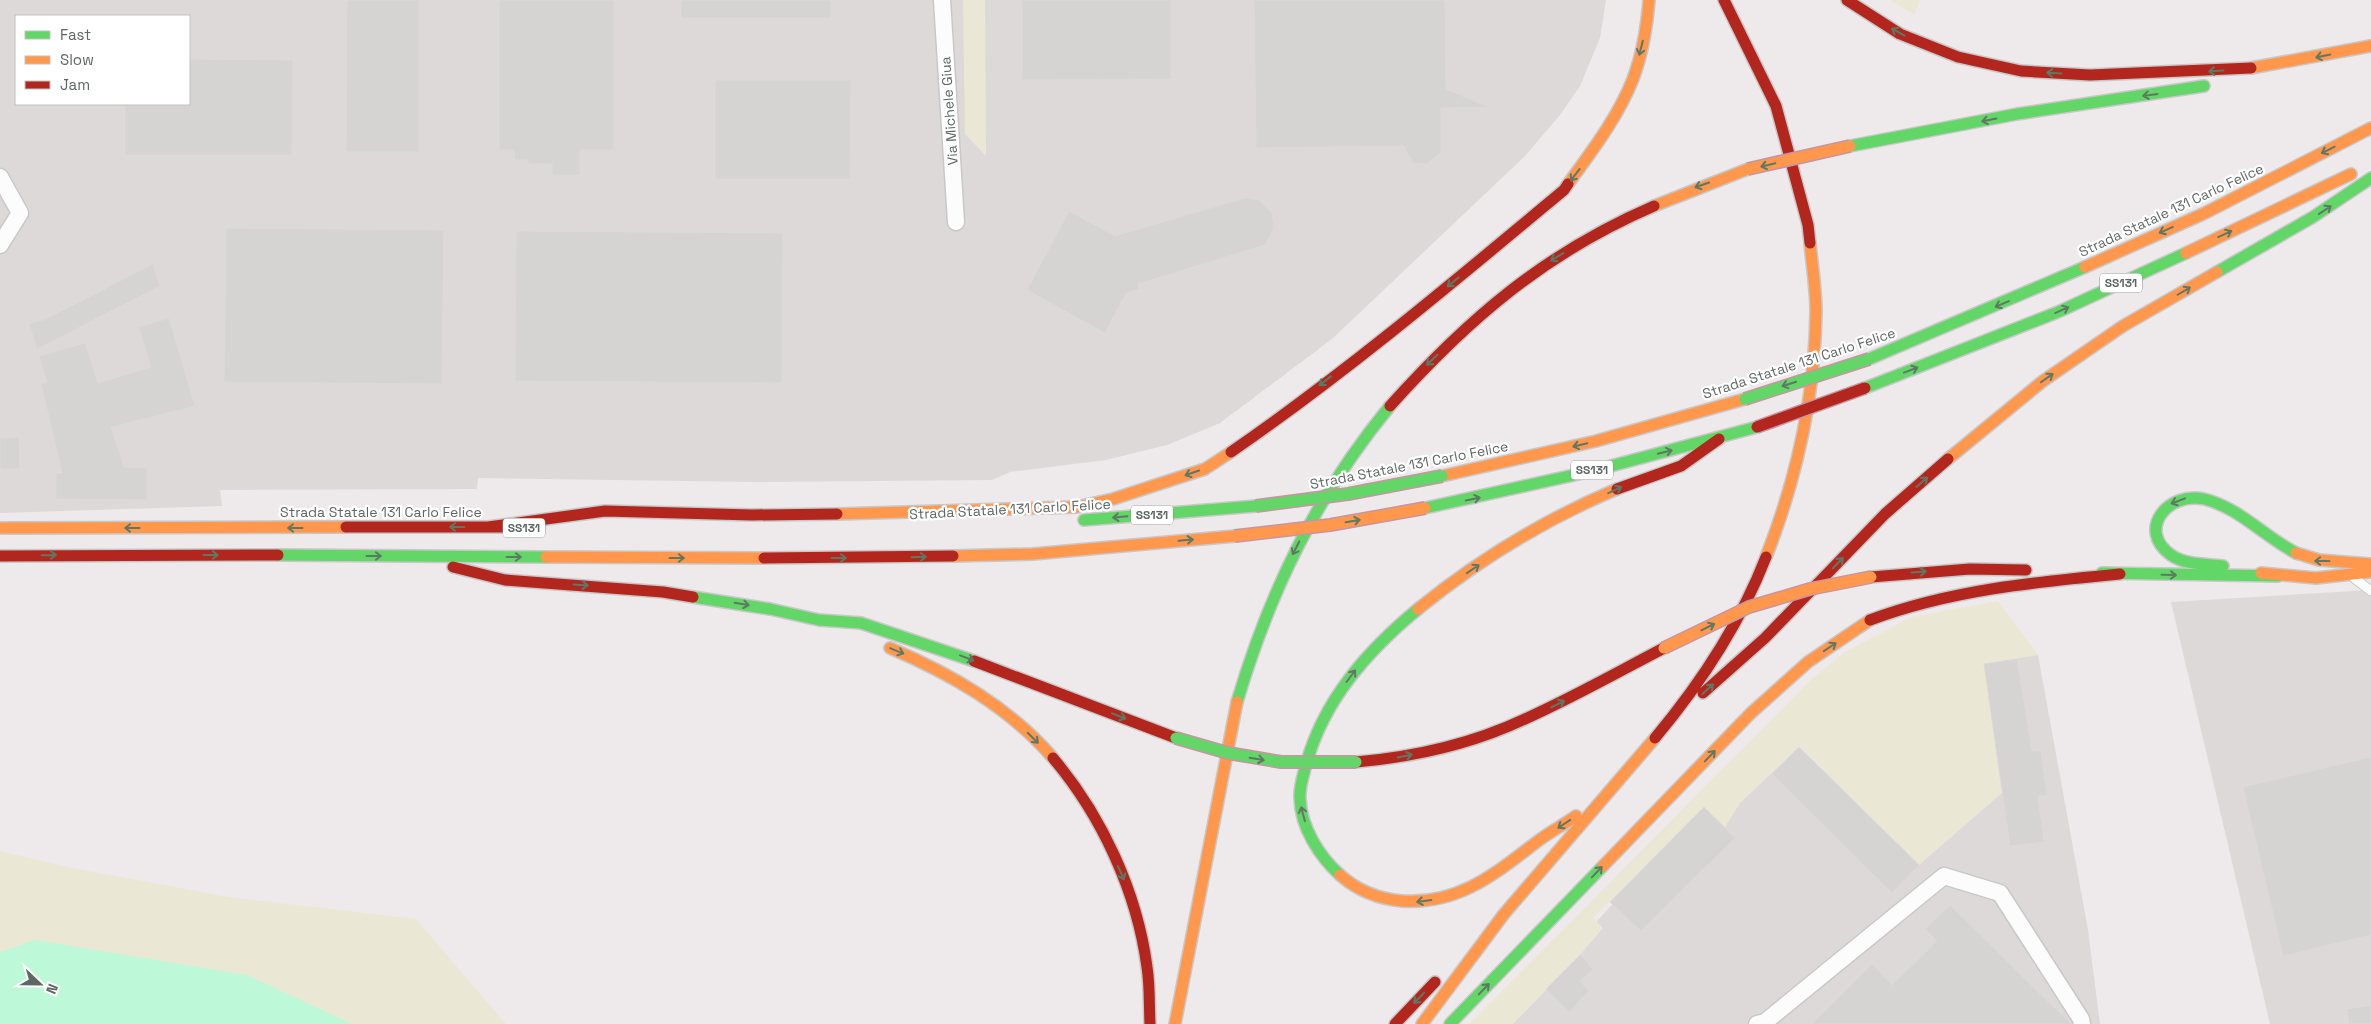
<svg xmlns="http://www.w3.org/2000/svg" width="2371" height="1024" viewBox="0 0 2371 1024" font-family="'Space Grotesk',sans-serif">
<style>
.industrial{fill:#ded9d9;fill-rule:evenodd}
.green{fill:#eae8d5}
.water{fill:#bdf8d9}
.building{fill:#d6d3d3;stroke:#ded8da}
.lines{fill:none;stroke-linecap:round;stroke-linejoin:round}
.lane-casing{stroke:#c8c8c8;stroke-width:11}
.street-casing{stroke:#c8c8c8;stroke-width:19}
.fast-casing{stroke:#c8c8c8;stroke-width:14}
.slow-casing{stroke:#c8c8c8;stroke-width:14}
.jam-casing{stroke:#c8c8c8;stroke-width:14}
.lane{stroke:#fcfcfc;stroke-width:9}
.street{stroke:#fcfcfc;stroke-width:16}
.fast{stroke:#63d668;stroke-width:11}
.slow{stroke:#ff974d;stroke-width:11}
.jam{stroke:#b3261e;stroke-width:11}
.fast-bridge-casing{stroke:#c795a2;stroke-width:14;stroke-linecap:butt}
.slow-bridge-casing{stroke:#c795a2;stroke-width:14;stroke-linecap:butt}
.jam-bridge-casing{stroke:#c795a2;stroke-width:14;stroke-linecap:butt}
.fast-bridge{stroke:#63d668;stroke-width:11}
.slow-bridge{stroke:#ff974d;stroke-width:11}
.jam-bridge{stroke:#b3261e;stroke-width:11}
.oneway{stroke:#5f7864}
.labels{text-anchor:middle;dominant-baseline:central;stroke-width:4.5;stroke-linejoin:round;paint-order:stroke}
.shield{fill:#fff;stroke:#8e9592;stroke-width:1}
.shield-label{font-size:12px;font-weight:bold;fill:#5e6763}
.street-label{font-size:14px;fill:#5e6763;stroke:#fff}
</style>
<rect width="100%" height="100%" fill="#eee9ea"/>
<!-- industrial -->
<path class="industrial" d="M 0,0 L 1606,0 L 1600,38 L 1580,86 L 1560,115 L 1525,156 L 1332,339 L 1220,423 L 1167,445 L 1106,460 L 1010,472 L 992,480 L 755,482 L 478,478 L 477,489 L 220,490 L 222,506 L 0,513 ZM 16,16 L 189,16 L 189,104 L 16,104 Z
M 2371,590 L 2371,1024 L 2270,1024 L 2171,602 Z
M 1845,652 L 2038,655 L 2088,930 L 2100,1024 L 1502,1024 Z"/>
<!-- green -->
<path class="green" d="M 963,0 L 985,0 L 986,156 L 965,134 Z
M 1890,0 L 1920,0 L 1914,15 Z
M 1998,601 L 2038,655 L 1984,664 L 2003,792 L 1919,865 L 1799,747 L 1740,803 L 1725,827 L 1704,807 L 1593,918 L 1603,928 L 1580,955 L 1513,1024 L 1469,1024 L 1811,680 L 1845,652 L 1912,617 Z
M 0,851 L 72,868 L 229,897 L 416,919 L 506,1024 L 0,1024 Z"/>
<!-- water -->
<path class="water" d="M 35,940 L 247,975 L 352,1024 L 0,1024 L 0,952 Z"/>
<!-- building -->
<path class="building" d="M 347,0 L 419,0 L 419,152 L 346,152 Z
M 499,0 L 614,0 L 614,150 L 580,150 L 580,175 L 552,175 L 552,164 L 528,164 L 528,160 L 515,160 L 514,150 L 499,150 Z
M 681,0 L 831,0 L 831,18 L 681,18 Z
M 1022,0 L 1171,0 L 1171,79 L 1022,80 Z
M 1254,0 L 1445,0 L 1446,89 L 1488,107 L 1441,108 L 1441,152 L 1427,164 L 1413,163 L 1404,146 L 1256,148 Z
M 189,59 L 293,60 L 292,155 L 125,155 L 125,104 L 189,104 Z
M 715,80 L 851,80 L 850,179 L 715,179 Z
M 1245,198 L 1259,200 L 1272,213 L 1274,229 L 1265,245 L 1138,284 L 1139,289 L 1126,293 L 1105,333 L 1027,290 L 1069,211 L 1115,236 Z
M 226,228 L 444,230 L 442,384 L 224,382 Z
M 516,231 L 783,233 L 782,383 L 515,381 Z
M 153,264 L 160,286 L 37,349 L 29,324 L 46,319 Z
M 169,318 L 195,406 L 111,427 L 124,467 L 147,468 L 147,500 L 56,499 L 56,473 L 62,473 L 41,384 L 47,382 L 39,356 L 85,343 L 98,383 L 151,367 L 139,327 Z
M 19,437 L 20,469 L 0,469 L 0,438 Z
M 2017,659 L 2032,751 L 2041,750 L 2047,795 L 2038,796 L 2044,842 L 2010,846 L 1984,664 Z
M 1799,747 L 1919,865 L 1892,893 L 1772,774 Z
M 2371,757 L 2371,935 L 2283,956 L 2243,787 Z
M 1704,807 L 1735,838 L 1641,931 L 1610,902 Z
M 1950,905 L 2071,1024 L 1812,1024 L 1872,964 L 1892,985 L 1937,941 L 1925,929 Z
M 1580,955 L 1593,969 L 1580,981 L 1589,991 L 1569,1012 L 1546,989 Z
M 2371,1005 L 2371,1024 L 2349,1024 L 2347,1009 Z"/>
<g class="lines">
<!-- lane casing -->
<g class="lane-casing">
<path id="lane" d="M 2354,578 L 2371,591"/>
</g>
<!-- street casing -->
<g class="street-casing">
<path id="street" d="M 942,0 L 956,222
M 0,177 L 20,213 L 0,245
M 1757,1024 L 1765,1022 L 1944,876 L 2000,893 L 2081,1019 L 2082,1024"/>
</g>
<!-- fast casing -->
<g class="fast-casing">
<path id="fast" d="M 1850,146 L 2017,114 L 2204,86
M 2217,272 L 2313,217 L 2371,178
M 1869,359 L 2085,267
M 1865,388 L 2058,312 L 2186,253
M 1425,508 L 1592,471 L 1757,427
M 1084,520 L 1256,506
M 278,555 L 546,557
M 2223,566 C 2207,564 2185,565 2171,555 C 2136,530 2168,491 2204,499 C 2238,507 2265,537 2296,553
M 2102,573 L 2278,576
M 693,597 L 770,609 L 819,620 L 861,623 L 974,661
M 1237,702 C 1270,591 1316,496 1390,406
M 1340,875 C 1320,857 1301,828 1300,799 C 1299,788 1303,776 1306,765 C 1323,701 1367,651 1418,609
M 1450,1024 L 1603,866"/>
</g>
<!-- slow casing -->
<g class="slow-casing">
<path id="slow" d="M 2251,68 L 2371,46
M 1568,184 C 1592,151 1618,117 1633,79 C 1642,55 1647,26 1649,0
M 1654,206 L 1748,169
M 2186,253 L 2351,174
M 2085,267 L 2205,213 L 2371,128
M 1948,459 L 2043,381 L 2123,326 L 2217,272
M 1442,476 L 1596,441 L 1745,399
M 837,514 L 1077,507 L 1113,499 L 1205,469 L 1231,452
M 0,528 L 346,527
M 2296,553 L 2319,560 L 2371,564
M 953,556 L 1033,554 L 1235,536
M 546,557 L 764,558
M 1766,557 C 1797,478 1815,397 1816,311 C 1816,289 1812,265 1810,243
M 2261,573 L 2316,578 L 2371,572
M 1418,609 C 1477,561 1546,519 1617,489
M 890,648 C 951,674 1009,707 1053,758
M 1603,866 L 1751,713 L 1808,662 L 1870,620
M 1340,875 C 1358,891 1379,899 1402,901 C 1459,905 1496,873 1538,841 C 1550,832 1563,825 1576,816
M 1175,1024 L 1237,702
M 1422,1024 L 1504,914 L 1655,738"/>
</g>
<!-- jam casing -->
<g class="jam-casing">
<path id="jam" d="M 1724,0 L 1776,106 L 1808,225 L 1810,243
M 1847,0 L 1900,34 L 1958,57 L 2021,71 L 2090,75 L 2251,68
M 1390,406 C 1469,318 1545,253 1654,206
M 1231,452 C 1347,372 1456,280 1564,190 L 1568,184
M 1617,489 L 1681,466 L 1719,439
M 346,527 L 506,527
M 488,527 L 605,511 L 752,515 L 837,514
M 0,556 L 278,555
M 764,558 L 953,556
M 453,567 L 505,580 L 663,592 L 693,597
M 1871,577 L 1970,569 L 2026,570
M 1870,620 C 1950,590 2035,582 2120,574
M 974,661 L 1176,738
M 1703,693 L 1765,638 L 1885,514 L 1948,459
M 1655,738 C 1701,683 1740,624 1766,557
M 1053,758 C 1102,816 1137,892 1147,967 C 1150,986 1149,1005 1150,1024
M 1356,762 C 1414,757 1472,744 1525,719 C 1572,698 1618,672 1664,648
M 1395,1024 L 1435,982"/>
</g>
<!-- lane -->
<use href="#lane" class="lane"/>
<!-- street -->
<use href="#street" class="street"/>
<!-- fast -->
<use href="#fast" class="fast"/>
<!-- slow -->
<use href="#slow" class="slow"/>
<!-- jam -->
<use href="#jam" class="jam"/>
<!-- fast-bridge casing -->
<g class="fast-bridge-casing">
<path id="fast-bridge" d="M 1745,399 L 1869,359
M 1256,506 L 1348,494 L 1442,476
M 1176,738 L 1228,753 L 1281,762 L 1356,762"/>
</g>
<!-- slow-bridge casing -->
<g class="slow-bridge-casing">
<path id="slow-bridge" d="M 1748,169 L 1850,146
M 1235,536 L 1330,525 L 1425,508
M 1664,648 L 1749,607 L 1810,589 L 1871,577"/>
</g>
<!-- jam-bridge casing -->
<g class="jam-bridge-casing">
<path id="jam-bridge" d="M 1757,427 L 1865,388"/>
</g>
<!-- fast-bridge -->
<use href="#fast-bridge" class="fast-bridge"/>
<!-- slow-bridge -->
<use href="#slow-bridge" class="slow-bridge"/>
<!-- jam-bridge -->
<use href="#jam-bridge" class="jam-bridge"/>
</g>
<!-- one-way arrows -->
<defs><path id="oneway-shaft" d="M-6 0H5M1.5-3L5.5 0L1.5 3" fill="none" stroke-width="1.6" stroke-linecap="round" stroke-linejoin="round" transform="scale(1.25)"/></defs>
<g class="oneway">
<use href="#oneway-shaft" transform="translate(1898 32) rotate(-151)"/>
<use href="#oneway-shaft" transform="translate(1641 48) rotate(104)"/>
<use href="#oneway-shaft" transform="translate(2323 56) rotate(169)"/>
<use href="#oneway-shaft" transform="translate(2216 71) rotate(177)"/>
<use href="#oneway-shaft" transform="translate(2054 73) rotate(-177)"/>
<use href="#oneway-shaft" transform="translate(2150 95) rotate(172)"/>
<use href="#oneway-shaft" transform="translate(1989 120) rotate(169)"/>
<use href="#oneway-shaft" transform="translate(2328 150) rotate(153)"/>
<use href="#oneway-shaft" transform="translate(1768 165) rotate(167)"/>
<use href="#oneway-shaft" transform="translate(1575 175) rotate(128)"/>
<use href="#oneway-shaft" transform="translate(1702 185) rotate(161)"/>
<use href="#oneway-shaft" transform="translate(2325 210) rotate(-34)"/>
<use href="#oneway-shaft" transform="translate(2166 230) rotate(156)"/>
<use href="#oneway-shaft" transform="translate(2225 234) rotate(-25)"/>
<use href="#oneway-shaft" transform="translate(1557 257) rotate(149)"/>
<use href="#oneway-shaft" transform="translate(1453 282) rotate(141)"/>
<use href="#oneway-shaft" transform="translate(2184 291) rotate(-30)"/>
<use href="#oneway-shaft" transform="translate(2002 304) rotate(157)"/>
<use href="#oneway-shaft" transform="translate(2062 310) rotate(-24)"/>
<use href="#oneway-shaft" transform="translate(1432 360) rotate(136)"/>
<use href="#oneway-shaft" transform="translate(1911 370) rotate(-21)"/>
<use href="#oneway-shaft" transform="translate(2047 378) rotate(-35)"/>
<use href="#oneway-shaft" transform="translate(1325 381) rotate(142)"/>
<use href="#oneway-shaft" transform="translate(1789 384) rotate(162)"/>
<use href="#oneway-shaft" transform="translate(1580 445) rotate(167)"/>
<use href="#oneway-shaft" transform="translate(1665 452) rotate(-14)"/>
<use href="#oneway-shaft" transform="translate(1192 473) rotate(161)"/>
<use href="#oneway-shaft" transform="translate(1922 482) rotate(-41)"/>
<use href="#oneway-shaft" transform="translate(1615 490) rotate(-25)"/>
<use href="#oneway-shaft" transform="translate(1473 499) rotate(-11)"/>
<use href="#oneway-shaft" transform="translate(2178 501) rotate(159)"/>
<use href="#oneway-shaft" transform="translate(1120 517) rotate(175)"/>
<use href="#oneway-shaft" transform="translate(1353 521) rotate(-10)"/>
<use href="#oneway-shaft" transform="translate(457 527) rotate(180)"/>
<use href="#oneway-shaft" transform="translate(132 528) rotate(180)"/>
<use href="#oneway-shaft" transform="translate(295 528) rotate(180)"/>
<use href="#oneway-shaft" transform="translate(1186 540) rotate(-5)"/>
<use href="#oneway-shaft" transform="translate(1296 548) rotate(117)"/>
<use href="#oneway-shaft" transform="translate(49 555) rotate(-1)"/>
<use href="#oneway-shaft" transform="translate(211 555)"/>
<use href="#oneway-shaft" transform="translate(374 556)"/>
<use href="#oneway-shaft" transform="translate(514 557)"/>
<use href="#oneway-shaft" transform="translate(919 557) rotate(-2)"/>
<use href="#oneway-shaft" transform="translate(677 558)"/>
<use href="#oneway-shaft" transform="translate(839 558)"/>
<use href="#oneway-shaft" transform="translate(2322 561) rotate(-180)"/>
<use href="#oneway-shaft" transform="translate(1838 563) rotate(-46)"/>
<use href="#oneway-shaft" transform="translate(1473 569) rotate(-34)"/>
<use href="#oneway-shaft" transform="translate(1919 572) rotate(-4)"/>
<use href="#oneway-shaft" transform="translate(2169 575) rotate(1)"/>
<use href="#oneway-shaft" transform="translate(581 585) rotate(4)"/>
<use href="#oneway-shaft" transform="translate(742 604) rotate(9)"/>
<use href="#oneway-shaft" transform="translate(1708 627) rotate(-26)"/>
<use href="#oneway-shaft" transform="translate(1830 647) rotate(-34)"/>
<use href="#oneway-shaft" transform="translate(897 651) rotate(22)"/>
<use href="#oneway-shaft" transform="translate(967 658) rotate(21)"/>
<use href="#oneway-shaft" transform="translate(1351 676) rotate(-53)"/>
<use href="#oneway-shaft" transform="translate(1708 689) rotate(-42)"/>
<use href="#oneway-shaft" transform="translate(1558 704) rotate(-26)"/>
<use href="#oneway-shaft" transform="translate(1119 716) rotate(21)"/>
<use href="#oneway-shaft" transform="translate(1033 738) rotate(45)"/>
<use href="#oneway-shaft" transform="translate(1405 756) rotate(-11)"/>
<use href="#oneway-shaft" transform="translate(1710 756) rotate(-46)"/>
<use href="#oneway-shaft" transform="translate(1257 759) rotate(9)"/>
<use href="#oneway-shaft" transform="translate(1303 814) rotate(-105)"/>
<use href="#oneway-shaft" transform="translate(1564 824) rotate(146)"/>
<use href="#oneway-shaft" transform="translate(1597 872) rotate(-46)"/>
<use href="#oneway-shaft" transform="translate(1121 873) rotate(66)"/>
<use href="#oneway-shaft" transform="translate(1424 901) rotate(172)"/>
<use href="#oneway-shaft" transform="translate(1484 989) rotate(-46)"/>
<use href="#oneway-shaft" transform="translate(1419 998) rotate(134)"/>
</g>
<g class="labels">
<!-- shield labels -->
<g class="shield">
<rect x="2100" y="273.5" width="42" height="19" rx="4"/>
<rect x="1571" y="460.5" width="42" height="19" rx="4"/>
<rect x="1131" y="505.5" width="42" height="19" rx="4"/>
<rect x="503" y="518.5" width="42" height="19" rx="4"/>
</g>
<g class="shield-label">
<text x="2121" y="283">SS131</text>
<text x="1592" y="470">SS131</text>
<text x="1152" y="515">SS131</text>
<text x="524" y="528">SS131</text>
</g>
<!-- street labels -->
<g class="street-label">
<text transform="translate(949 111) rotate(-94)">Via Michele Giua</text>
<text transform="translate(2171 210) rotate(-25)">Strada Statale 131 Carlo Felice</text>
<text transform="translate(1799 363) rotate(-18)">Strada Statale 131 Carlo Felice</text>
<text transform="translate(1409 465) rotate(-11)">Strada Statale 131 Carlo Felice</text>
<text transform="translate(1010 509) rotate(-3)">Strada Statale 131 Carlo Felice</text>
<text x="381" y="512">Strada Statale 131 Carlo Felice</text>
</g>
</g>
<!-- legend -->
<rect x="15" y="15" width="175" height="90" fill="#ffffff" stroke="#bfc2c1"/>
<rect x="25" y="31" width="25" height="8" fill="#63d668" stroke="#bfc2c1"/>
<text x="60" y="40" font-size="15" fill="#5e6763">Fast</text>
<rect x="25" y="56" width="25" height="8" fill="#ff974d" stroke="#bfc2c1"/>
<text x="60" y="65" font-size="15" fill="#5e6763">Slow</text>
<rect x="25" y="81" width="25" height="8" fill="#b3261e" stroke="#bfc2c1"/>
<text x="60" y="90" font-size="15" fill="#5e6763">Jam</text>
<!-- north arrow -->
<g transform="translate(40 984) rotate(112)" stroke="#ffffff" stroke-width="4" paint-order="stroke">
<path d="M0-4L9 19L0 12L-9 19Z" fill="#5e6763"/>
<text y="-8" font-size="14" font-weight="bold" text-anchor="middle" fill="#5e6763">N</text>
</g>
</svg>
